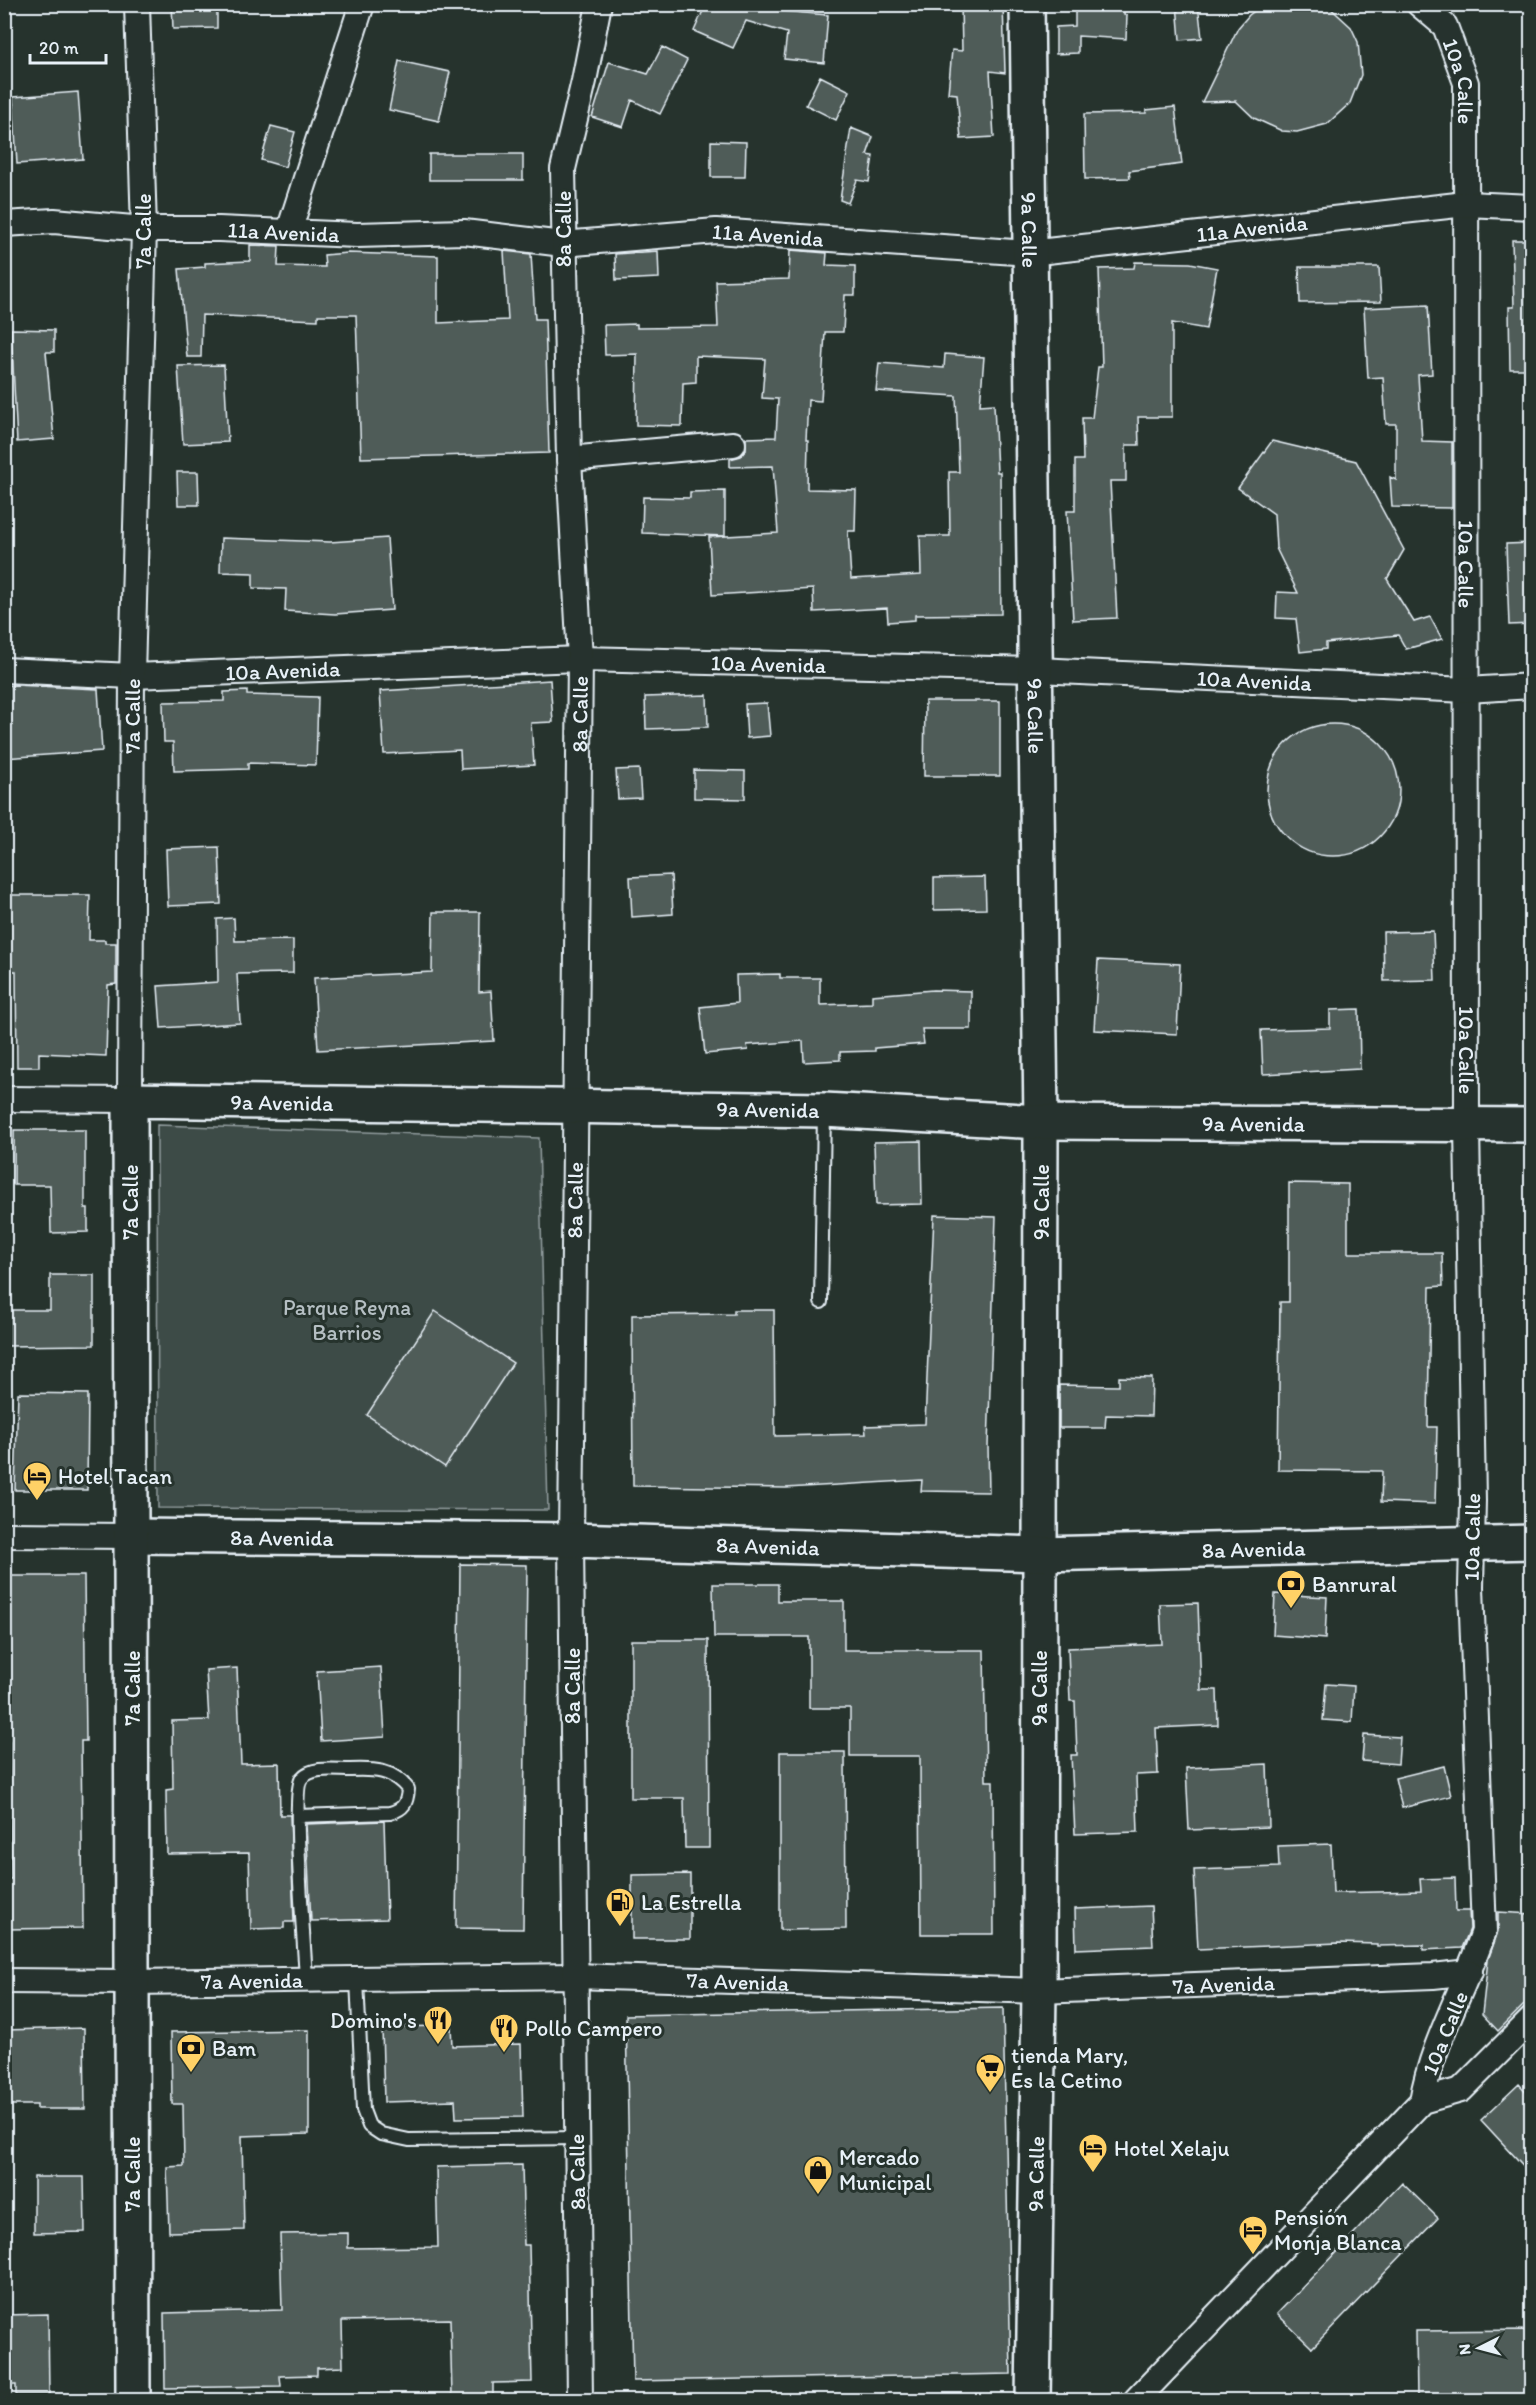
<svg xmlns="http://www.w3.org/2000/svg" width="1536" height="2405" viewBox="0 0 1536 2405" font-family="Itim,sans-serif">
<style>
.green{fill:#3e4b47;stroke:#939ea0;stroke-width:1.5}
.building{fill:#505c59;stroke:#e8f1f8;stroke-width:1.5}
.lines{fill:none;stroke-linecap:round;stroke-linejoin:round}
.lane-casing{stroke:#e8f1f8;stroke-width:16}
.street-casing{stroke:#e8f1f8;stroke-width:28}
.secondary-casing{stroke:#e8f1f8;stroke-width:38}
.lane{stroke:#26332d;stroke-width:12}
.street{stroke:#26332d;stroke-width:24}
.secondary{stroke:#26332d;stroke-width:33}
.labels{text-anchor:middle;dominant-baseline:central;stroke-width:6;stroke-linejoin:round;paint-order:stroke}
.street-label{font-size:22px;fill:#e8f1f8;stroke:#26332d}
.park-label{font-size:22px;fill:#b5bfc3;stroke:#26332d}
.poi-label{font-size:22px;fill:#e8f1f8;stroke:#26332d;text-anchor:start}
</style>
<rect width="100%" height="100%" fill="#26332d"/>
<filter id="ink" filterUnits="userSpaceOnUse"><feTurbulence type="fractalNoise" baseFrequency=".0167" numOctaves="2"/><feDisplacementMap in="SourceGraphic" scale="12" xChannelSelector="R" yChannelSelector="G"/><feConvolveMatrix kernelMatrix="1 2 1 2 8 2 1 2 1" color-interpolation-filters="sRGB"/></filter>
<g filter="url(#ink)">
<!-- green -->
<path class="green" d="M 157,1125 L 539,1138 L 548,1510 L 158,1508 Z"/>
<!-- building -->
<path class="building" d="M 172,4 L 217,4 L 217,28 L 173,29 Z
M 706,4 L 783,4 L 782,11 L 828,15 L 824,63 L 784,59 L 787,33 L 746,21 L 733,48 L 694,31 Z
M 961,4 L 1003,4 L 1005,73 L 990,71 L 994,137 L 961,139 L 957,94 L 948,93 L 952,50 L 962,51 Z
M 1075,4 L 1124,4 L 1124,15 L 1127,15 L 1126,39 L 1078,36 L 1078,53 L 1056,54 L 1056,27 L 1075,26 Z
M 1177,4 L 1198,4 L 1202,38 L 1180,40 Z
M 1264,4 L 1326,4 L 1351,27 L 1358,42 L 1361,75 L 1350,103 L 1327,124 L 1297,132 L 1282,131 L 1254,118 L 1236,101 L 1202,102 L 1238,28 L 1249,15 Z
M 662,47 L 687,60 L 660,114 L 632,100 L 623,127 L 592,117 L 609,62 L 648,74 Z
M 399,61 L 450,72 L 439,121 L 389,110 Z
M 820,76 L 850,91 L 836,120 L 806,105 Z
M 78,92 L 83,159 L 17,164 L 13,97 Z
M 1175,107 L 1182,164 L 1129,171 L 1130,178 L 1085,179 L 1084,114 L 1146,113 L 1146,110 Z
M 271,126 L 295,132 L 285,167 L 261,160 Z
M 851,128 L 873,137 L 867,155 L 873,156 L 869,182 L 857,180 L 848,203 L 840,200 Z
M 711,141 L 746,142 L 745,177 L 711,177 Z
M 429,154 L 523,154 L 523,180 L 429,180 Z
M 1512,240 L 1532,240 L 1532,369 L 1510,369 L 1509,307 L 1514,307 Z
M 250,245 L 279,246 L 278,266 L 325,267 L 324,255 L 348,253 L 438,256 L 438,323 L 508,320 L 504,251 L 531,254 L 535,319 L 545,319 L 549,453 L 361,458 L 356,315 L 318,315 L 318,320 L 202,315 L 201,357 L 187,357 L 179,269 L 205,267 L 205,263 L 250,261 Z
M 790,250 L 827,253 L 826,265 L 855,266 L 855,295 L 845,295 L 843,332 L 825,332 L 821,401 L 808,400 L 806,440 L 808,440 L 807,489 L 856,490 L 855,531 L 848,531 L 851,579 L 921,575 L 920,536 L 950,536 L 949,472 L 959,472 L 956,396 L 876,391 L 879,363 L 944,368 L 945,354 L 984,357 L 980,405 L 994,404 L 997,472 L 1000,472 L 1001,614 L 915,615 L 915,620 L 888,622 L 887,608 L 814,612 L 813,589 L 712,595 L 709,537 L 778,533 L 773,466 L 730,467 L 730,459 L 741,456 L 746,450 L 746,438 L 776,437 L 778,399 L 762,398 L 765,359 L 696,356 L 696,382 L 683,383 L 682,426 L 636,425 L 637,354 L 605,355 L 604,325 L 637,324 L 637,328 L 718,327 L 716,281 L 789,279 Z
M 658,251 L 659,278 L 616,280 L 615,254 Z
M 1135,262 L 1190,263 L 1217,268 L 1206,329 L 1172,323 L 1172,417 L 1138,417 L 1139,445 L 1126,445 L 1126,481 L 1110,481 L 1117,618 L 1073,620 L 1067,511 L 1075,511 L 1075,460 L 1083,460 L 1082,418 L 1092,418 L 1098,367 L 1102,367 L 1099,269 L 1134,268 Z
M 1299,267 L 1379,267 L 1381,302 L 1300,303 Z
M 1428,305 L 1432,374 L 1418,375 L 1422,441 L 1452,442 L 1452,508 L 1392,507 L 1390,477 L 1396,480 L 1396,424 L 1386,424 L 1383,377 L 1368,378 L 1364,308 Z
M 11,329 L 54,330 L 54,352 L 46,352 L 54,439 L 17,442 Z
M 224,365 L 228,442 L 183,444 L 178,366 Z
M 1272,441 L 1356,461 L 1404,550 L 1387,579 L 1414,622 L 1430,617 L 1442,639 L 1406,649 L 1398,635 L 1326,643 L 1326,649 L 1300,652 L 1296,619 L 1276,618 L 1277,592 L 1298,593 L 1276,548 L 1274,514 L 1238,488 Z
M 177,472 L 198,472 L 199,505 L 178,505 Z
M 725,491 L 725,536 L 642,533 L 643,497 L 690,498 L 690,492 Z
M 221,538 L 330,542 L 387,538 L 392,610 L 335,614 L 285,611 L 286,589 L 253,588 L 253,573 L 220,572 Z
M 1532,543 L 1532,624 L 1509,625 L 1506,544 Z
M 550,680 L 553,722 L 531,723 L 534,765 L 461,769 L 460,750 L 384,754 L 380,691 Z
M 15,685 L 98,689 L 102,751 L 4,758 L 4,686 Z
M 247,691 L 247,695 L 318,697 L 316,765 L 248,763 L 248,769 L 174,771 L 173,742 L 164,742 L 163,702 L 224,701 L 224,692 Z
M 707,695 L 708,727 L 646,729 L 645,697 Z
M 925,701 L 1000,701 L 1000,776 L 924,776 Z
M 767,703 L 770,736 L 747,738 L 745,704 Z
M1267 790a66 66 0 1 1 132 0a66 66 0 1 1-132 0Z
M 639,769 L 641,798 L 618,799 L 616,770 Z
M 694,770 L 745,771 L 745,799 L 694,798 Z
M 219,847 L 221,904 L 168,906 L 166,849 Z
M 671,875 L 673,914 L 632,917 L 630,877 Z
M 985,877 L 986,909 L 934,910 L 934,878 Z
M 4,895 L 90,895 L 89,940 L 105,940 L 105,943 L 116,943 L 116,984 L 108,985 L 106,1056 L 39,1053 L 39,1067 L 17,1067 L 16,971 L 4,971 Z
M 433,912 L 480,912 L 479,992 L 491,991 L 494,1041 L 318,1050 L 314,978 L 432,972 Z
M 234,918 L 235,941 L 293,940 L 293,973 L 237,974 L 240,1023 L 161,1028 L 158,986 L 218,982 L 217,919 Z
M 1433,931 L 1435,980 L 1384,981 L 1383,932 Z
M 1098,960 L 1180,964 L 1177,1034 L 1094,1030 Z
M 780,974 L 780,978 L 820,978 L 820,1005 L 872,1003 L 872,995 L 933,990 L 971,991 L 971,1029 L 922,1029 L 924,1044 L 875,1048 L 875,1051 L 840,1052 L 840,1060 L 804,1062 L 803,1041 L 747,1045 L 748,1050 L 705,1054 L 700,1007 L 737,1003 L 736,975 Z
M 1359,1009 L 1360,1069 L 1263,1074 L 1261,1030 L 1330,1028 L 1330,1010 Z
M 14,1130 L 85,1130 L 85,1208 L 88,1208 L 88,1232 L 51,1233 L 50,1185 L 14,1185 Z
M 921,1141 L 922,1204 L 876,1205 L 874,1142 Z
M 1289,1183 L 1348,1184 L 1348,1253 L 1442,1253 L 1443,1286 L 1430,1287 L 1428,1427 L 1437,1427 L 1435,1504 L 1381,1502 L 1382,1471 L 1278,1470 L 1280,1302 L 1289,1302 Z
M 934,1215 L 996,1217 L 988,1446 L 989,1492 L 921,1491 L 922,1480 L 786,1488 L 633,1486 L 632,1315 L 734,1314 L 734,1310 L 774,1310 L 775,1436 L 866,1434 L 865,1426 L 925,1424 Z
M 50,1275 L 94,1275 L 94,1345 L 4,1346 L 4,1310 L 50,1310 Z
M 435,1311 L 513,1363 L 445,1467 L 367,1415 Z
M 1119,1377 L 1152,1378 L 1151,1416 L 1106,1415 L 1105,1428 L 1059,1428 L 1059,1385 L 1119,1386 Z
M 18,1393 L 88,1394 L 87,1490 L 15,1490 Z
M 460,1564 L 527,1565 L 523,1929 L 456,1928 Z
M 4,1576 L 84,1576 L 86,1741 L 81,1741 L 83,1928 L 4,1929 L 4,1879 L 11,1879 L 9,1741 L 4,1741 Z
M 713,1584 L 778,1584 L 778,1601 L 844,1601 L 844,1650 L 984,1650 L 986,1781 L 993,1781 L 994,1934 L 921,1934 L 920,1756 L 850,1756 L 850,1708 L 809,1708 L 809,1637 L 714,1637 Z
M 1275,1594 L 1327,1597 L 1325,1639 L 1273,1635 Z
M 1198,1603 L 1201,1690 L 1217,1690 L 1218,1725 L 1156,1728 L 1158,1774 L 1136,1775 L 1138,1832 L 1075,1834 L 1071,1755 L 1077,1755 L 1075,1701 L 1070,1701 L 1068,1648 L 1162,1644 L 1160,1604 Z
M 631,1640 L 708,1640 L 709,1848 L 685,1848 L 684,1798 L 631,1798 Z
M 381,1667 L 385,1737 L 321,1741 L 317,1671 Z
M 237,1668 L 241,1764 L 279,1763 L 280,1815 L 290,1815 L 294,1922 L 284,1922 L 284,1928 L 251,1929 L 249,1853 L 167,1854 L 166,1790 L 173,1789 L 172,1721 L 209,1720 L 206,1670 Z
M 1326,1684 L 1354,1686 L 1352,1722 L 1323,1720 Z
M 1364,1735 L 1400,1737 L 1398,1764 L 1362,1761 Z
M 780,1752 L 845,1752 L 846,1929 L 780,1930 Z
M 1267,1764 L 1269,1827 L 1189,1830 L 1186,1768 Z
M 1444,1766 L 1451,1796 L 1402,1808 L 1395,1778 Z
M 384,1821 L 387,1919 L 311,1921 L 306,1824 Z
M 1331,1844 L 1333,1893 L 1421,1891 L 1420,1879 L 1455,1878 L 1456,1911 L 1469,1911 L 1470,1929 L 1462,1948 L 1423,1950 L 1423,1945 L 1377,1946 L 1377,1944 L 1338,1943 L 1198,1949 L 1194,1870 L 1279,1867 L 1278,1846 Z
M 690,1874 L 690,1939 L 632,1939 L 632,1875 Z
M 1151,1906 L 1153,1946 L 1076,1949 L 1075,1909 Z
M 1498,1912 L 1532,1914 L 1532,1997 L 1498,2031 L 1482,2014 L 1488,1960 L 1498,1931 Z
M 1003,2008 L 1011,2374 L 633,2381 L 626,2015 Z
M 451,2026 L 452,2046 L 521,2044 L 523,2117 L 456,2118 L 455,2100 L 384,2102 L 382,2027 Z
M 84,2028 L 85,2109 L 37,2109 L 37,2105 L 4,2105 L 4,2030 Z
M 309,2030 L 309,2134 L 242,2136 L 244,2230 L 169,2232 L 167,2167 L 184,2166 L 183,2104 L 172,2104 L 171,2032 Z
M 1519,2084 L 1532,2098 L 1532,2175 L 1481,2120 Z
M 522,2165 L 524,2245 L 529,2245 L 532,2382 L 493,2383 L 493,2396 L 452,2397 L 450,2319 L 342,2321 L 343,2367 L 317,2368 L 317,2375 L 280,2376 L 281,2386 L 165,2388 L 164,2313 L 282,2310 L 280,2234 L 348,2233 L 348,2248 L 438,2247 L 436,2167 Z
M 34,2177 L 84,2177 L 85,2232 L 34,2233 Z
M 1402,2183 L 1438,2218 L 1312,2348 L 1277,2314 Z
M 48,2314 L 49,2395 L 16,2395 L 16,2385 L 4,2385 L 4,2315 Z
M 1532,2330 L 1532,2398 L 1417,2399 L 1416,2331 Z"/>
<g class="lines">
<!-- lane casing -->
<g class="lane-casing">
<path id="lane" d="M 821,1302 L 824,1111
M 298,1816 L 390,1813 C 404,1809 407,1803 408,1789 C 392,1769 374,1769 350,1770 C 336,1770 312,1766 302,1778 C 291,1789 305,1953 306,1979
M 357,1979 L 363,2110 L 369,2126 L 381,2134 L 409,2140 L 577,2138"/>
</g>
<!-- street casing -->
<g class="street-casing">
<g id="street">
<path id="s1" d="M 1419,4 L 1445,26 L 1466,83 L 1467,1126 L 1473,1501 L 1471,1587 L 1484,1931 C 1465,1988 1432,2042 1422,2101"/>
<path id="s2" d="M 4,224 L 54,221 L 144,229 L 219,229 L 357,235 L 464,232 L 563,244 L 716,231 L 1029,253 L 1466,204 L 1532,207"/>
<path d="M 289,231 L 362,4"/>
<path d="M 569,459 L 733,444"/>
<path id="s3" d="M 4,670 L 132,676 L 580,659 L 1037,670 L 1467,690 L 1532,686"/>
<path id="s4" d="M 4,1099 L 130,1100 L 132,676 L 144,229 L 137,4"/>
<path d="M 4,1535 L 132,1536"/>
<path id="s5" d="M 4,1981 L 132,1982 L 574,1976 L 1039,1991 L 1433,1976 L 1470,1972"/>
<path id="s6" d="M 580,2400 L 571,1540 L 580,659 L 569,459 L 563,169 L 584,81 L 599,4"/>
<path d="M 1136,2400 L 1422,2101 L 1461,2090 L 1532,2019"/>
</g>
</g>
<!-- secondary casing -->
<g class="secondary-casing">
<g id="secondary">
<path id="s7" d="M 1027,4 L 1041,1122 L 1039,1991 L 1033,2400"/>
<path id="s8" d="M 132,1536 L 571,1540 L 1039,1554 L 1532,1542"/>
<path id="s9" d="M 133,2400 L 130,1100 L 824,1110 L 1041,1122 L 1532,1125"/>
</g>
</g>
<!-- lane -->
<use href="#lane" class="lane"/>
<!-- street -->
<use href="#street" class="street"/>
<!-- secondary -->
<use href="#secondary" class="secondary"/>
</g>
</g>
<!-- icons -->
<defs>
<g id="hotel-pin" transform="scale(1.5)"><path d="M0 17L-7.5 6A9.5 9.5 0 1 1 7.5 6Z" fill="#ffd166" stroke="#26332d"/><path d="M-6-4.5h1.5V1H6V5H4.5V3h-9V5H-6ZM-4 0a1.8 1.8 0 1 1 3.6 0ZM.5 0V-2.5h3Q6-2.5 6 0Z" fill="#111"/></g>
<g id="bank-pin" transform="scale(1.5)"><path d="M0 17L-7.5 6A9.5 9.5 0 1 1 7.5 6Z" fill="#ffd166" stroke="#26332d"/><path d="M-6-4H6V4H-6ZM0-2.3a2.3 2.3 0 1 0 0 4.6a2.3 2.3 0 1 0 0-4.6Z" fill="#111"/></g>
<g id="fuel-pin" transform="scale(1.5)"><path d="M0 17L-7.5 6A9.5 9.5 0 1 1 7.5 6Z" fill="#ffd166" stroke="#26332d"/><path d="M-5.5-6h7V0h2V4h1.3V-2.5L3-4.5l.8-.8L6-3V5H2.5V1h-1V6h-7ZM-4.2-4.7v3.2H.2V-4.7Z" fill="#111"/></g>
<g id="restaurant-pin" transform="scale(1.5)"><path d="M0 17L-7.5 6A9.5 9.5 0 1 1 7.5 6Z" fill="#ffd166" stroke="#26332d"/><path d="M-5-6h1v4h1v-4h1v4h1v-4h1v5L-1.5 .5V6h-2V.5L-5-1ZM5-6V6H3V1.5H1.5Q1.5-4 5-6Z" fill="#111"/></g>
<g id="supermarket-pin" transform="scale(1.5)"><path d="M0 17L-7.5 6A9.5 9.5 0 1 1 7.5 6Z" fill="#ffd166" stroke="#26332d"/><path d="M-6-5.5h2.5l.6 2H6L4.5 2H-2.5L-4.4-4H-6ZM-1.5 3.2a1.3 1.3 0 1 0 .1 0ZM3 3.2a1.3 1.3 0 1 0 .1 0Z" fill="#111"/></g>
<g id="shop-pin" transform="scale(1.5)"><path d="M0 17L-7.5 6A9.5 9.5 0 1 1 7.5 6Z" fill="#ffd166" stroke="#26332d"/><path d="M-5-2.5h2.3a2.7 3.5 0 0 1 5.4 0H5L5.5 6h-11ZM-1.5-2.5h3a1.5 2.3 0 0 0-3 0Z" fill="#111"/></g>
</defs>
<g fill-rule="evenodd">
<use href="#hotel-pin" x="37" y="1476"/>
<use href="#bank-pin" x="1291" y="1584"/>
<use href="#fuel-pin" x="620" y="1902"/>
<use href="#restaurant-pin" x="438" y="2020"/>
<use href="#restaurant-pin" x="504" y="2028"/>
<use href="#bank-pin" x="191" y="2048"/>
<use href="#supermarket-pin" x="990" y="2068"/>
<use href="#hotel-pin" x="1093" y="2148"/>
<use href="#shop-pin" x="818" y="2170"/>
<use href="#hotel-pin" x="1253" y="2230"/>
</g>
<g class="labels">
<!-- street labels -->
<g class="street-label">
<text stroke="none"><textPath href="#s1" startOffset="92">10a Calle</textPath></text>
<text stroke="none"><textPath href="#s2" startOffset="1252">11a Avenida</textPath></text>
<text transform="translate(563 229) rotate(-90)">8a Calle</text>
<text transform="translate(143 231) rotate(-90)">7a Calle</text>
<text stroke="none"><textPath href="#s2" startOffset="280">11a Avenida</textPath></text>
<text stroke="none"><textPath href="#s7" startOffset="226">9a Calle</textPath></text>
<text stroke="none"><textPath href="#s2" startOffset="766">11a Avenida</textPath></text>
<text stroke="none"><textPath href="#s1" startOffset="576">10a Calle</textPath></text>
<text stroke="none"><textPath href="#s3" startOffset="765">10a Avenida</textPath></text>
<text stroke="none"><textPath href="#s3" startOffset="279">10a Avenida</textPath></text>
<text stroke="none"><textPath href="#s3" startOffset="1251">10a Avenida</textPath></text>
<text stroke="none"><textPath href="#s6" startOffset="1686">8a Calle</textPath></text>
<text stroke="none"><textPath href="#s4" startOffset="510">7a Calle</textPath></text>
<text stroke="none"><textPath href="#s7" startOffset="712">9a Calle</textPath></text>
<text stroke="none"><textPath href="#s1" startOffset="1062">10a Calle</textPath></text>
<text stroke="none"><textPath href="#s9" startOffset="1452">9a Avenida</textPath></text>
<text stroke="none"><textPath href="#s9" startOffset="1938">9a Avenida</textPath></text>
<text stroke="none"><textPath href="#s9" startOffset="2424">9a Avenida</textPath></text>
<text stroke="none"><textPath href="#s6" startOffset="1200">8a Calle</textPath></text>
<text transform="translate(130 1202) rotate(-90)">7a Calle</text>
<text transform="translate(1041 1202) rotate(-90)">9a Calle</text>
<text stroke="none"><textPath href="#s8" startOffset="150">8a Avenida</textPath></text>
<text transform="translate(1472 1537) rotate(-89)">10a Calle</text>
<text stroke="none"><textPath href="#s8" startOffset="636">8a Avenida</textPath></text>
<text stroke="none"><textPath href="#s8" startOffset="1122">8a Avenida</textPath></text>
<text transform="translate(572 1686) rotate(-90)">8a Calle</text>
<text transform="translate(132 1688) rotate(-90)">7a Calle</text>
<text transform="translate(1039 1688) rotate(-90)">9a Calle</text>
<text stroke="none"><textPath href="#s5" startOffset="248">7a Avenida</textPath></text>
<text stroke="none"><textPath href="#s5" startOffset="734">7a Avenida</textPath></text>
<text stroke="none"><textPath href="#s5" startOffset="1220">7a Avenida</textPath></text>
<text transform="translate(1445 2033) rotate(-68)">10a Calle</text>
<text transform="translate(577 2172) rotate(-91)">8a Calle</text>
<text transform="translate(132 2174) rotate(-90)">7a Calle</text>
<text transform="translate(1036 2174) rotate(-89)">9a Calle</text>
</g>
<!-- park labels -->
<g class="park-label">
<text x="347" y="1307">Parque Reyna<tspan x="347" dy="25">Barrios</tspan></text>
</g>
<!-- poi labels -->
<g class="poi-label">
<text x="58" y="1476">Hotel Tacan</text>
<text x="1312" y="1584">Banrural</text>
<text x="641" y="1902">La Estrella</text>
<text x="417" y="2020" text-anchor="end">Domino's</text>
<text x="525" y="2028">Pollo Campero</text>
<text x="212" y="2048">Bam</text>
<text x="1011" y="2055">tienda Mary,<tspan x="1011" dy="25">Es la Cetino</tspan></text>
<text x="1114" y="2148">Hotel Xelaju</text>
<text x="839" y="2157">Mercado<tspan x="839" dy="25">Municipal</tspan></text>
<text x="1274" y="2217">Pensión<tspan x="1274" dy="25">Monja Blanca</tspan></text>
</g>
</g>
<!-- margin -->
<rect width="1536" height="2405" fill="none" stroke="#26332d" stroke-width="24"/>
<rect x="12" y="12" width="1512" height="2381" fill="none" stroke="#e8f1f8" stroke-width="2" filter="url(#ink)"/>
<!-- north arrow -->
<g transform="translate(1479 2348) rotate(264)" stroke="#26332d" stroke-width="4.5" paint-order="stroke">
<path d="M0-4.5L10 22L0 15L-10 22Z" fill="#e8f1f8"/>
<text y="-9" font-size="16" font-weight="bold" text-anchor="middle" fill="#e8f1f8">N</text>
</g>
<!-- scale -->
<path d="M30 54v9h76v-9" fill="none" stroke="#e8f1f8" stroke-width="3"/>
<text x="39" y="54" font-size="18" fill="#e8f1f8" stroke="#26332d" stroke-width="4.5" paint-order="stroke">20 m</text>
</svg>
